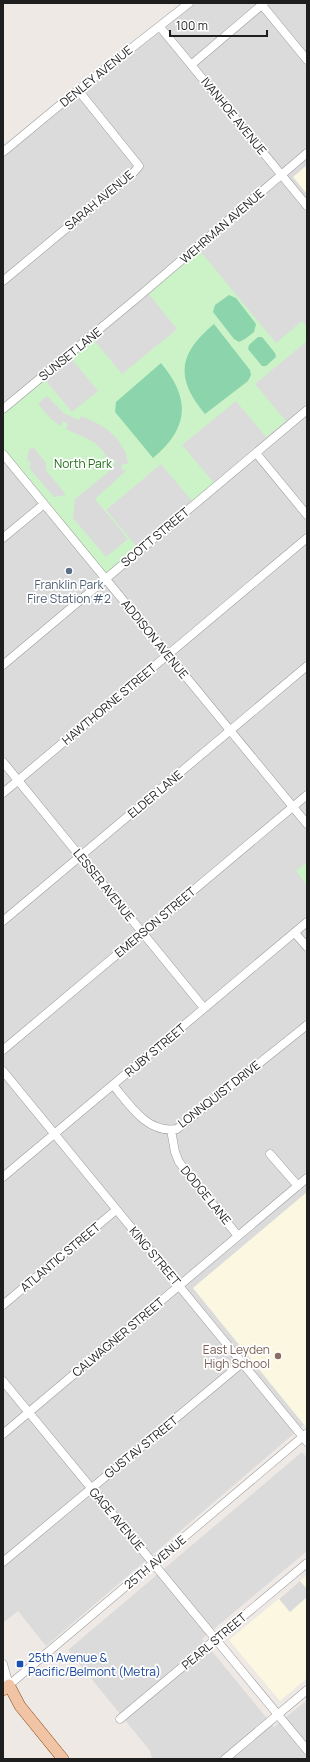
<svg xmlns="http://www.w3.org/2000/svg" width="310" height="1762" viewBox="0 0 310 1762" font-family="Manrope,sans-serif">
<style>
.residential{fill:#dcdbdb}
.education{fill:#fbf7e0}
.park{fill:#cbf3c7}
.pitch{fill:#8cd4ab}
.parking{fill:#dadada}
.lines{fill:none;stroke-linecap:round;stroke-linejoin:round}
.minor-casing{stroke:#9b9b9b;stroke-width:9}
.major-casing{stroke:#874b11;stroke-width:12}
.minor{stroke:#fff;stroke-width:8}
.major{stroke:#f1c4a6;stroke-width:11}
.service-dot{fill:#5c6f8a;stroke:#fff;stroke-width:1.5}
.education-dot{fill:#8d6e63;stroke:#fff;stroke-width:1.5}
.transit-dot{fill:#1a4fb4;stroke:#fff;stroke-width:1.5}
.labels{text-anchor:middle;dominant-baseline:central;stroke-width:3.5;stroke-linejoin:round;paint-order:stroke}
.street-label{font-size:12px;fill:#1e1e1e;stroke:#fff}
.park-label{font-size:12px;fill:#207018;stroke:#fff}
.service-label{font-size:12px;fill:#4e5e75;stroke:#fff}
.education-label{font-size:12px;fill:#785e54;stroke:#fff;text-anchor:end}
.transit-label{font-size:12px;fill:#164399;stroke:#fff;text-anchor:start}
</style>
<rect width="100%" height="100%" fill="#eee9e5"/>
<!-- residential -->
<path class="residential" d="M 192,3 L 307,3 L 307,1192 L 193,1288 L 304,1425 L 46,1646 L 18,1611 L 3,1623 L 3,154 L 5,156 Z
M 302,1452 L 307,1458 L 307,1551 L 202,1639 L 274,1727 L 307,1700 L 307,1759 L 152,1759 L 150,1751 L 68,1650 Z"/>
<!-- education -->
<path class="education" d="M 307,165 L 307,194 L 293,177 Z
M 307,1192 L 307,1428 L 193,1288 Z
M 307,1575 L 307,1678 L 280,1701 L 229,1640 Z"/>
<!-- park -->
<path class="park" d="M 200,251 L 276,343 L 302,321 L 307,327 L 307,341 L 255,384 L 286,421 L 266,437 L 236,401 L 182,445 L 214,483 L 192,501 L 161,464 L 106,510 L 137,547 L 106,573 L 3,448 L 3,414 L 45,380 L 72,412 L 98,391 L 71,358 L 93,339 L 122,374 L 177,329 L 148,293 Z
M 307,862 L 307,885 L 296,871 Z"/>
<!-- pitch -->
<path class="pitch" d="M 229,295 L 236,298 L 256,324 L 254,332 L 245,339 L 239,342 L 234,339 L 213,312 L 215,305 Z
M 214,324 L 250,370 L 251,375 L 248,381 L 205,414 C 175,378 178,354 214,324 Z
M 258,337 L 262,337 L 275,353 L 276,357 L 266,366 L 262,366 L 248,349 L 249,345 Z
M 161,363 C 191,399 189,428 153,458 L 115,412 L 116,402 Z"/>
<!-- parking -->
<path class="parking" d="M 47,396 L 65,414 L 79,420 L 81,416 L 95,422 L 107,429 L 118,440 L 126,453 L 128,464 L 122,464 L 121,469 L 126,471 L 95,499 L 128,539 L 106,557 L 73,518 L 75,499 L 112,469 L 116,460 L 109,462 L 103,451 L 94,442 L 66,429 L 68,424 L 63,421 L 61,426 L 51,419 L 38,404 Z
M 34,448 L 46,463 L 46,470 L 66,495 L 54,497 L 29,468 L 31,463 L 27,459 L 29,449 Z
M 300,1581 L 307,1589 L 307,1597 L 290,1612 L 279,1599 Z"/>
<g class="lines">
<!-- minor casing -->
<g class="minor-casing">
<path id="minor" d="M 262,5 L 307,60
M 160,27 L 307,206
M 191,65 L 264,3
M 3,152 L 78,90 L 189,3
M 3,281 L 134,172 L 139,166 L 78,90
M 3,409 L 137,298 L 307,153
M 256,453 L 307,515
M 3,454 L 307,824
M 3,538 L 44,504
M 3,665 L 307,410
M 3,762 L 204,1008
M 3,793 L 307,538
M 3,921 L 307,666
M 295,933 L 307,947
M 3,1050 L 307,795
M 3,1071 L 307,1442
M 113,1085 C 129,1104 147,1134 177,1129 L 307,1025
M 171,1130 L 175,1152 L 179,1162 L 238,1236
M 270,1154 L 298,1186
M 3,1177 L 307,922
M 3,1305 L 116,1210
M 3,1381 L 307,1750
M 3,1434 L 307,1178
M 3,1562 L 242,1363
M 3,1664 L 9,1685 L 306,1434
M 120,1719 L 307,1563
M 225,1759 L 307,1690"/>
</g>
<!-- major casing -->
<g class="major-casing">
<path id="major" d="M 3,1690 L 9,1685 L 20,1706 L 63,1759"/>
</g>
<!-- minor -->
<use href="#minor" class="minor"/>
<!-- major -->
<use href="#major" class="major"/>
</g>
<!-- markers -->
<circle class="service-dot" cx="69" cy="571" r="4"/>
<circle class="education-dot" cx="278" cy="1356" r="4"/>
<rect class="transit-dot" x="16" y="1660" width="8" height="8" rx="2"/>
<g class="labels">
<!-- street labels -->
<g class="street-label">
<text transform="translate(96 76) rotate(-39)">DENLEY AVENUE</text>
<text transform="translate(234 116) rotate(51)">IVANHOE AVENUE</text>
<text transform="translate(99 200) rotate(-40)">SARAH AVENUE</text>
<text transform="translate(222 226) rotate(-41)">WEHRMAN AVENUE</text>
<text transform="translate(70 354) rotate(-39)">SUNSET LANE</text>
<text transform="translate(155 537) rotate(-40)">SCOTT STREET</text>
<text transform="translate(155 639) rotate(51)">ADDISON AVENUE</text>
<text transform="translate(109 704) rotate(-40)">HAWTHORNE STREET</text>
<text transform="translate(155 794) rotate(-40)">ELDER LANE</text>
<text transform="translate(104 885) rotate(51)">LESSER AVENUE</text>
<text transform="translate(155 922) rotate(-40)">EMERSON STREET</text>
<text transform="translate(155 1050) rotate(-40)">RUBY STREET</text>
<text transform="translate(219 1094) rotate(-38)">LONNQUIST DRIVE</text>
<text transform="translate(206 1195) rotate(51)">DODGE LANE</text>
<text transform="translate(155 1256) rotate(50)">KING STREET</text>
<text transform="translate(60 1257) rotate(-40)">ATLANTIC STREET</text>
<text transform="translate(118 1337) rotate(-40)">CALWAGNER STREET</text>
<text transform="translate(141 1447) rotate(-39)">GUSTAV STREET</text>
<text transform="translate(117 1519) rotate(50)">GAGE AVENUE</text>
<text transform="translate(155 1562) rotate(-40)">25TH AVENUE</text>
<text transform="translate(214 1641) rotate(-40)">PEARL STREET</text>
</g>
<!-- park labels -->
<g class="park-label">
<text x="83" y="463">North Park</text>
</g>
<!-- service labels -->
<g class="service-label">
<text x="69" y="584">Franklin Park<tspan x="69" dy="14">Fire Station #2</tspan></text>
</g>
<!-- education labels -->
<g class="education-label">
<text x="270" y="1349">East Leyden<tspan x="270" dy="14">High School</tspan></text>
</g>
<!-- transit labels -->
<g class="transit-label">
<text x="28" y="1657">25th Avenue &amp;<tspan x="28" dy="14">Pacific/Belmont (Metra)</tspan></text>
</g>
</g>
<!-- border -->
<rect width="310" height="1762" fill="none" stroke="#1e1e1e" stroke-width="8"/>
<!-- scale -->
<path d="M170 30v6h97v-6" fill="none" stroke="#1e1e1e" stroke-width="2"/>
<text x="176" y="30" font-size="12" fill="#1e1e1e" stroke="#ffffff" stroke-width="3" paint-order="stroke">100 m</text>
</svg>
